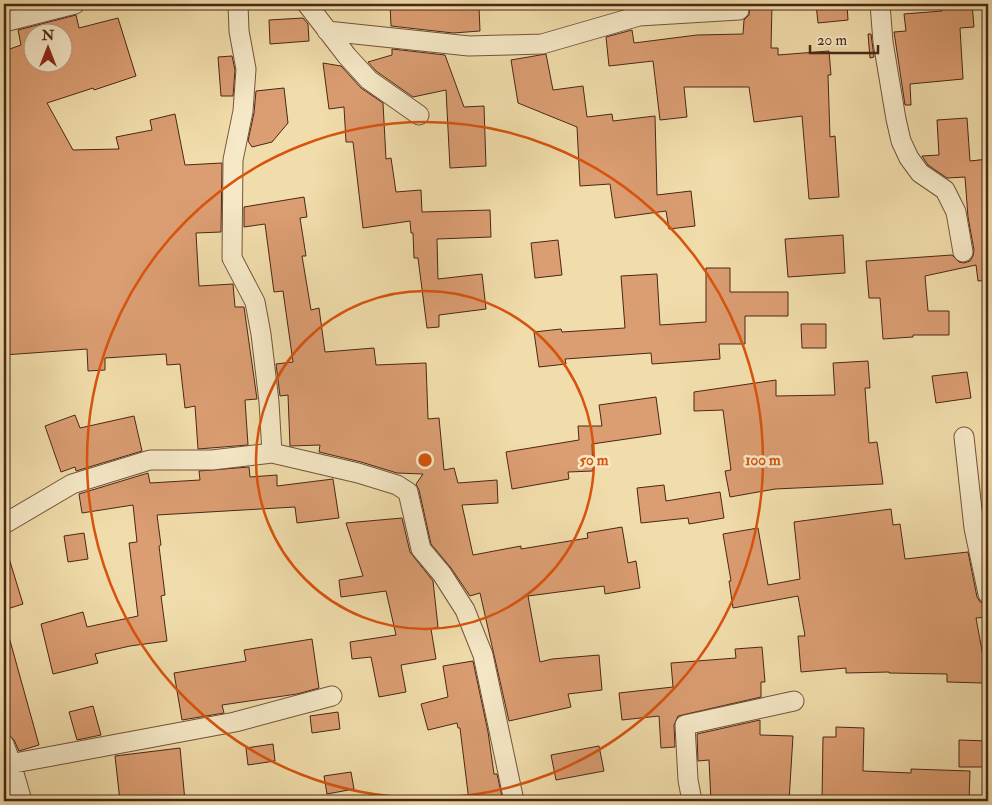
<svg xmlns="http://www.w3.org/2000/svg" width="992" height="805" viewBox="0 0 992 805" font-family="'IM FELL Double Pica',serif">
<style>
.building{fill:#db9d72;stroke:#4a2716;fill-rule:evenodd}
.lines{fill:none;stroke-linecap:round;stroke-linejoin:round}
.street-casing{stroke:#74543b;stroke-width:21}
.street{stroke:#f6e9c8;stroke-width:19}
.ring{fill:none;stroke:#d8540d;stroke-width:2.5}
.centre{fill:#d8540d;stroke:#f6e9c8;stroke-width:2.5}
.ring-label{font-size:15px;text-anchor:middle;font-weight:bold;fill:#d8540d;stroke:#f6e9c8;stroke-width:5;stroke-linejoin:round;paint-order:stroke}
</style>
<rect width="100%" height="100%" fill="#f1ddab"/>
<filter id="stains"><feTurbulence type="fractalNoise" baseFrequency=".004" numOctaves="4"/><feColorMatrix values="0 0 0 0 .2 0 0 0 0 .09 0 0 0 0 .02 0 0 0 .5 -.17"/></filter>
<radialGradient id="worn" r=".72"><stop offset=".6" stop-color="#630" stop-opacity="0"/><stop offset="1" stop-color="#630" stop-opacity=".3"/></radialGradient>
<!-- building -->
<path class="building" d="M 390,4 L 448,4 L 448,9 L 479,7 L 480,31 L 453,33 L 391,26 Z
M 750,4 L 772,4 L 771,48 L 778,48 L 778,55 L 829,51 L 831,75 L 828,75 L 830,137 L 835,136 L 839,197 L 809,199 L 802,116 L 754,122 L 749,87 L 684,87 L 687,117 L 660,120 L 653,61 L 609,66 L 606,37 L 632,30 L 634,43 L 697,35 L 743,34 L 744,20 L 749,15 Z
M 816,4 L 847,4 L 848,20 L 818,23 Z
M 972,4 L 974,27 L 960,28 L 963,79 L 910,84 L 911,105 L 905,105 L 894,32 L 906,31 L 904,14 L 942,11 L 942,6 Z
M 76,15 L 79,28 L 118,18 L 136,76 L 94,90 L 93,88 L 47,103 L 73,150 L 119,149 L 116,137 L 152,130 L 150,120 L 175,114 L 185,165 L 222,163 L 221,232 L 196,233 L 199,286 L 233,284 L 235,307 L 244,307 L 257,399 L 245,400 L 248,445 L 198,449 L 195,406 L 185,408 L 180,364 L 167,365 L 166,354 L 105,358 L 105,370 L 88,371 L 87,349 L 4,355 L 4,51 L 21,45 L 18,30 ZM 32,32 L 62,32 L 62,62 L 32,62 Z
M 303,18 L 308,24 L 309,41 L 270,44 L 269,20 Z
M 868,34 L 871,34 L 874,57 L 870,58 Z
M 392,49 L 445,55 L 464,107 L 484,106 L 486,166 L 450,168 L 446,90 L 413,97 L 376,71 L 368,62 L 392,55 Z
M 546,54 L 553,90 L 583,86 L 587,117 L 612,114 L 613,121 L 655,116 L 657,195 L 691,191 L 695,226 L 669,229 L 666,211 L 615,218 L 610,184 L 580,186 L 577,127 L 518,103 L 511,60 Z
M 232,56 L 235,70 L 233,96 L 221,96 L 218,57 Z
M 323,63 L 341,66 L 361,88 L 383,103 L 386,159 L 391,158 L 396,192 L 421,190 L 422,212 L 490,210 L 491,237 L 437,239 L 438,279 L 482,274 L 486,309 L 439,315 L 439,327 L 427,328 L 418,258 L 414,258 L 413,233 L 411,233 L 410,221 L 363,228 L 353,142 L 346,142 L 344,107 L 329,109 Z
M 284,88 L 288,123 L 272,142 L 252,147 L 248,141 L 254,113 L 256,91 Z
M 967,118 L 970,161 L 988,159 L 988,280 L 978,281 L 976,265 L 925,276 L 928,311 L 949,311 L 949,335 L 913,335 L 913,337 L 883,339 L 880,298 L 869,298 L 866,261 L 952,255 L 959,262 L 964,263 L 970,261 L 973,256 L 974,250 L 968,217 L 965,177 L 947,178 L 928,165 L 922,156 L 939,155 L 937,120 Z
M 304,197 L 307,217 L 300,218 L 306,256 L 302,256 L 311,310 L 319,308 L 325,352 L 374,348 L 376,365 L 426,363 L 428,419 L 439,418 L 444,470 L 454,468 L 458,483 L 497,480 L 498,503 L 462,505 L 473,555 L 521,546 L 521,549 L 588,538 L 587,533 L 622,527 L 628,563 L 636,561 L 640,588 L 605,594 L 604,586 L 528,596 L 540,662 L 552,659 L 599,655 L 602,690 L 568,694 L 571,707 L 509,721 L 480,593 L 470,596 L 451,568 L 431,544 L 419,490 L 416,484 L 423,474 L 397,473 L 361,462 L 319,452 L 320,445 L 290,446 L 288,395 L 280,396 L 276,364 L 293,362 L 283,291 L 274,292 L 265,224 L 244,227 L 244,207 Z
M 843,235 L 845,273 L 788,277 L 785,239 Z
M 558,240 L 562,275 L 535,278 L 531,243 Z
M 706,268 L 730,268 L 730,292 L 788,292 L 788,316 L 745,316 L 745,344 L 719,344 L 720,359 L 652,364 L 651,353 L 565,359 L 566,364 L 539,367 L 534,332 L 561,329 L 562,332 L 625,328 L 621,276 L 657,274 L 660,325 L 706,322 Z
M 801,324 L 826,324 L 826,348 L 802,348 Z
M 868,361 L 870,388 L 865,388 L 869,443 L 877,442 L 883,484 L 775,489 L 730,497 L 725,471 L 731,470 L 723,410 L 694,411 L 694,392 L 776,380 L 776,396 L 835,395 L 833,363 Z
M 967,372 L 971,398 L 936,403 L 932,376 Z
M 656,397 L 661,434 L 592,444 L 593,471 L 568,472 L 569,479 L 512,489 L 506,452 L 579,440 L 578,426 L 602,426 L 599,405 Z
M 75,415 L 80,428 L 134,416 L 142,451 L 76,471 L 75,467 L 61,472 L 45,426 Z
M 249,467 L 250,477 L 277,475 L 277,486 L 333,479 L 339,518 L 297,523 L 295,507 L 157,515 L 161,545 L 159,546 L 165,595 L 161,596 L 167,641 L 130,646 L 95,654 L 98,663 L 53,674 L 41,624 L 83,612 L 87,627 L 138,616 L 129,543 L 137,542 L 133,505 L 82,513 L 79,494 L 148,473 L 150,483 L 200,480 L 199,471 Z
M 664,485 L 666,501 L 720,492 L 724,518 L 689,524 L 688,518 L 641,523 L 637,488 Z
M 891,509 L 893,525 L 900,524 L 905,559 L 968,552 L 977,597 L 980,602 L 988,605 L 988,617 L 976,618 L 983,656 L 983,683 L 947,682 L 947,674 L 889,673 L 889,672 L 846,673 L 846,668 L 801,672 L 798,636 L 805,636 L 798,596 L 733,608 L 729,581 L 731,581 L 723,534 L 758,528 L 768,585 L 800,579 L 794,522 Z
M 402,518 L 410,552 L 433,581 L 438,627 L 431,629 L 436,659 L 401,665 L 406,692 L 379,697 L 371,657 L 352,659 L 350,642 L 396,635 L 386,591 L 341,597 L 339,580 L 363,576 L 346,523 Z
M 84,533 L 88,559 L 68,562 L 64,536 Z
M 4,555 L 8,555 L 23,604 L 4,610 Z
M 9,637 L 39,745 L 19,751 L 14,740 L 8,734 L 4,721 L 4,638 Z
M 312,639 L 319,688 L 297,694 L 222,705 L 224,713 L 182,720 L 174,673 L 246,661 L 244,650 Z
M 762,647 L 765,682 L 761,682 L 761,697 L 678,716 L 674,725 L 675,747 L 661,748 L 659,716 L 622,720 L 619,693 L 673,687 L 671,663 L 736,658 L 735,649 Z
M 473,661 L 488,732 L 494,774 L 497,774 L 503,801 L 469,801 L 460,728 L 458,728 L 457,723 L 428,730 L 421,704 L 448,697 L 443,666 Z
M 93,706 L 101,735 L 77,740 L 69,712 Z
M 338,712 L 340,729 L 312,733 L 310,716 Z
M 760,720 L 760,735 L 793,736 L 789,801 L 711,801 L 709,760 L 698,761 L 697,734 Z
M 836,727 L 864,728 L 863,771 L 911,773 L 911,769 L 970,771 L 969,801 L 822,801 L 823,737 L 836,737 Z
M 959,740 L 988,741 L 988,767 L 959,767 Z
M 273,744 L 275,761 L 248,765 L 246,748 Z
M 599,746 L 604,771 L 556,780 L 551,755 Z
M 180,748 L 185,801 L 120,801 L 115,756 Z
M 351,772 L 354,789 L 327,794 L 324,776 Z"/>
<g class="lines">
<!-- street casing -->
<g class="street-casing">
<path id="street" d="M 238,4 L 239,31 L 246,69 L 243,111 L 233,160 L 232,258 L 255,302 L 261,334 L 269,402 L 272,453
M 307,4 L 347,56 L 369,80 L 419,115
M 880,4 L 883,42 L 896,119 L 901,141 L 909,158 L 920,173 L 945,190 L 956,212 L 963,252
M 4,22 L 75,4
M 327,31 L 469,46 L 542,44 L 639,16 L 739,10 L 739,4
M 964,437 L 974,528 L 988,524
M 4,524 L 72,484 L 150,460 L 212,460 L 272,453 L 358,473 L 397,485 L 408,492 L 421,549 L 442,574 L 465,610 L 483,655 L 514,801
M 974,528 L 988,594
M 4,744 L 11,763 L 22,801
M 4,765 L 235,722 L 332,696
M 692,801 L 688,780 L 685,725 L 794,701"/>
</g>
<!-- street -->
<use href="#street" class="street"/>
</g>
<!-- distance rings -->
<g class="ring">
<circle cx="425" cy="460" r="169"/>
<circle cx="425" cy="460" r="338"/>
</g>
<circle cx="425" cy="460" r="8" class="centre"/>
<g class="ring-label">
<text x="594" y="465">50 m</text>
<text x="763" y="465">100 m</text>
</g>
<!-- margin -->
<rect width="992" height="805" fill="none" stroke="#f1ddab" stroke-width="20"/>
<rect x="5" y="5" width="982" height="795" fill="none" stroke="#4a2716" stroke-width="2.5"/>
<rect x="10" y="10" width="972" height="785" fill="none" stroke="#4a2716"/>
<!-- north arrow -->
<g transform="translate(48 48)"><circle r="24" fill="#f6e9c8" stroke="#b19b81"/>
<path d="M0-4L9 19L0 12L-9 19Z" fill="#8f2418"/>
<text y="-8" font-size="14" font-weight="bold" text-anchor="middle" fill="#4a2716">N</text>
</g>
<!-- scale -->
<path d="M810 45v8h68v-8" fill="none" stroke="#4a2716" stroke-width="2.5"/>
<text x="817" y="45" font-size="15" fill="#4a2716" stroke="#f6e9c8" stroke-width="4" paint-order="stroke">20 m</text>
<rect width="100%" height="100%" filter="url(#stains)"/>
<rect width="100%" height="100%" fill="url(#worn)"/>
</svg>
